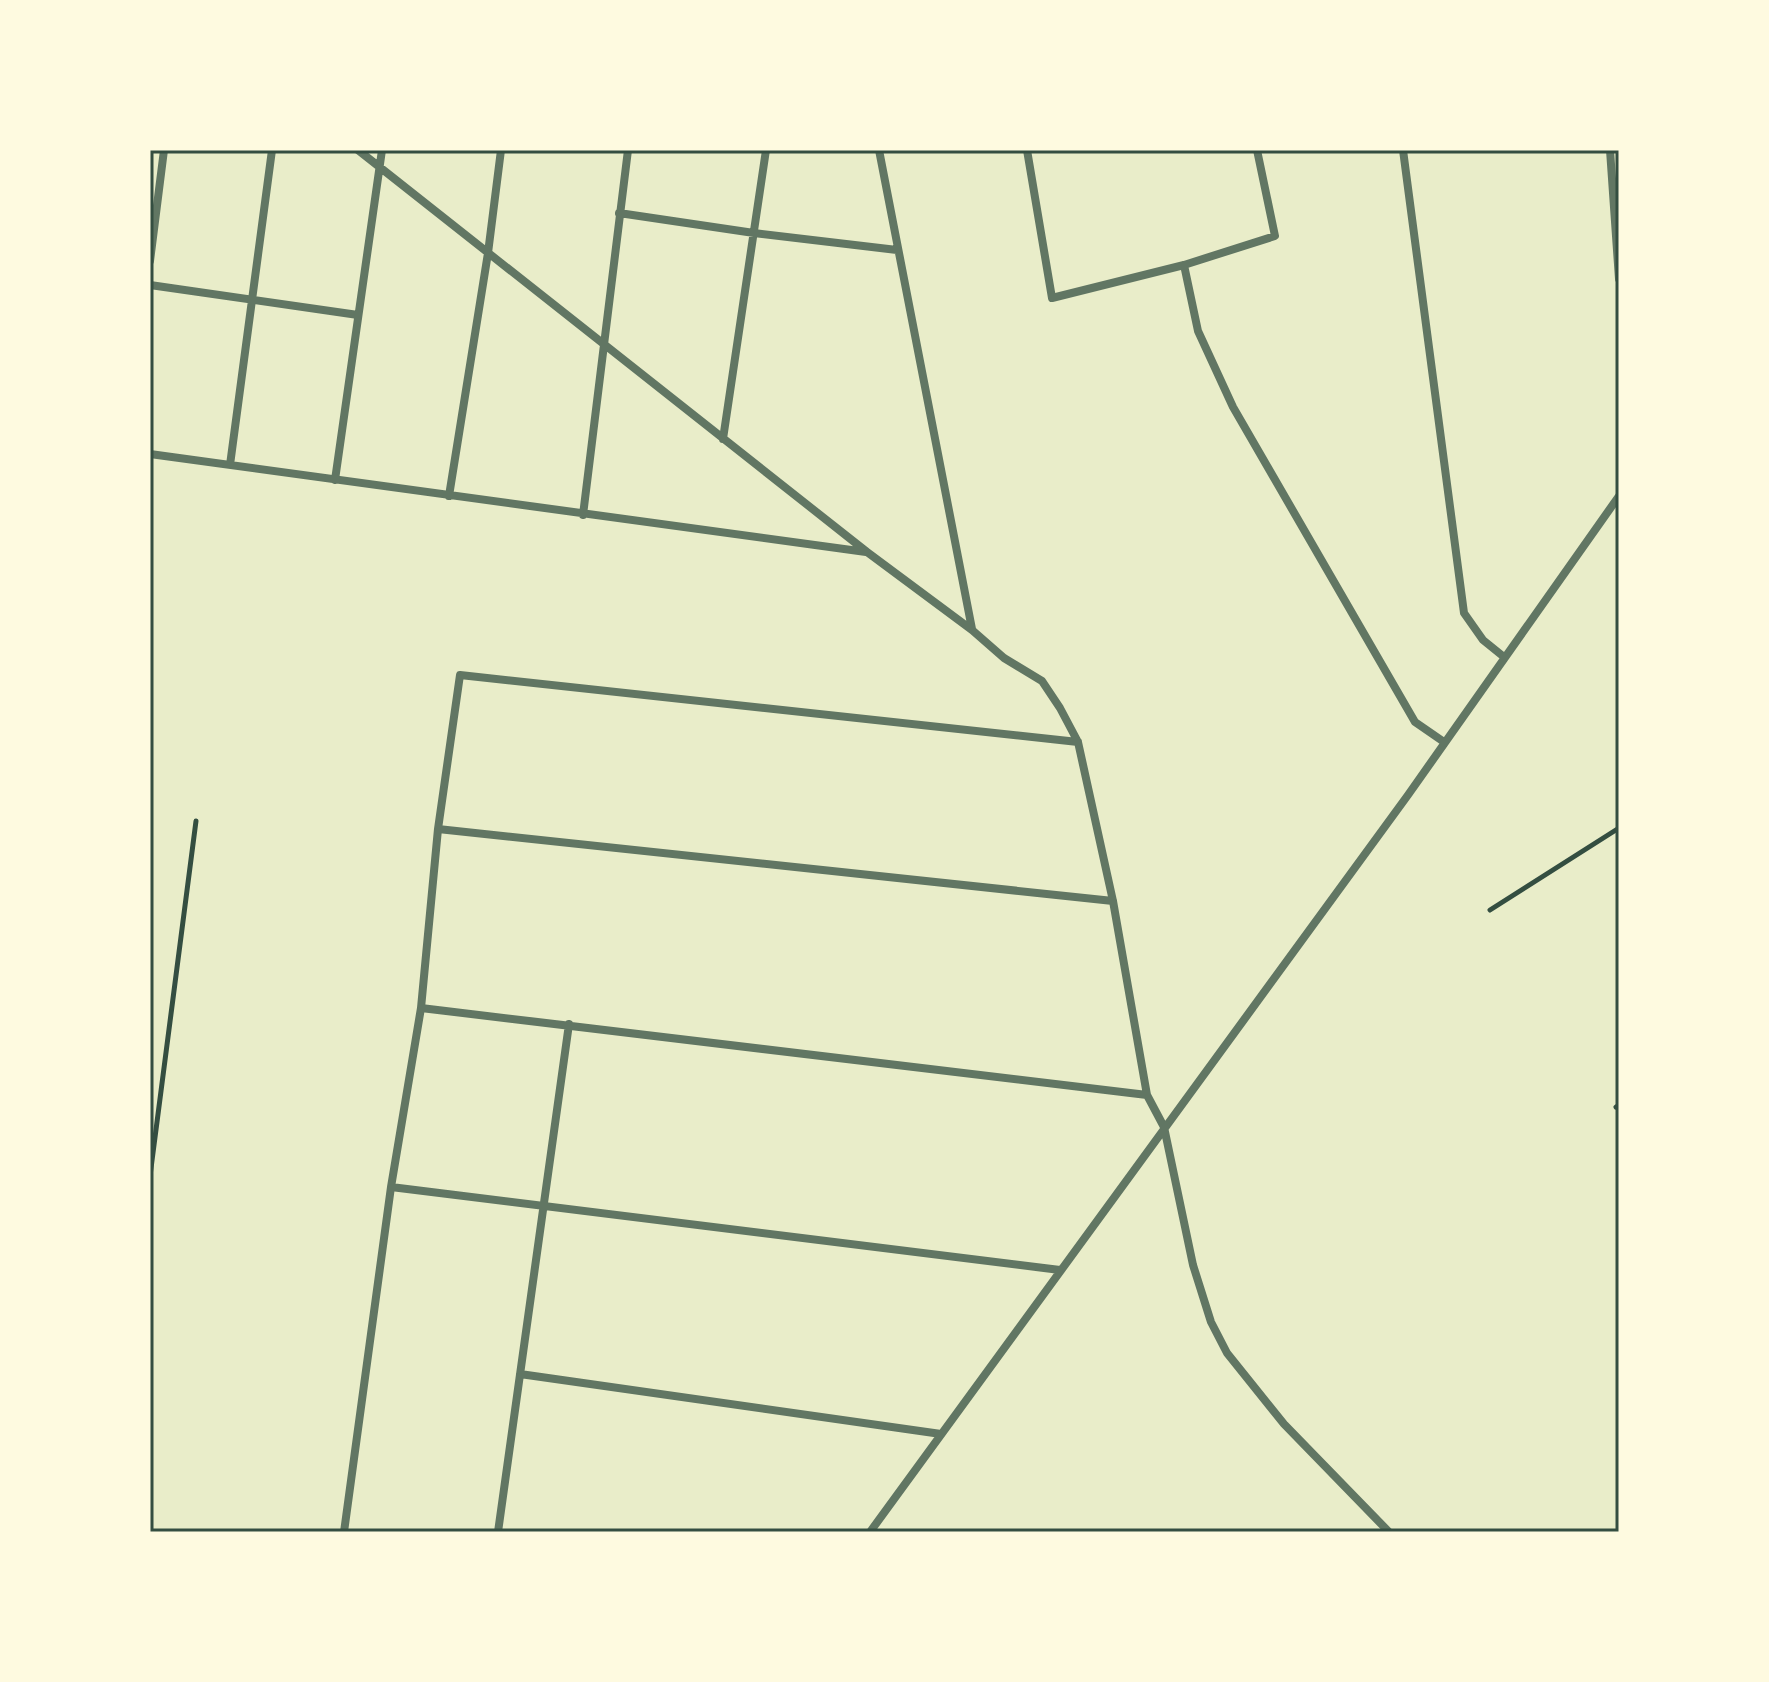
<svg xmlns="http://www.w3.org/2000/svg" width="1769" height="1682" viewBox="0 0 1769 1682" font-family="'Nunito Sans',sans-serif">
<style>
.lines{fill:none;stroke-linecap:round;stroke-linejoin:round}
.path{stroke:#344e41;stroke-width:5}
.minor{stroke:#617663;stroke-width:8}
.neatline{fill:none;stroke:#344e41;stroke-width:3}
</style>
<rect width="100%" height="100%" fill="#e9edc9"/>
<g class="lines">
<!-- path -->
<path class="path" d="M 1490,910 L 1619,828
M 1616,1107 L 1619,1105
M 150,1176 L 196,821"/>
<!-- minor -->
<path class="minor" d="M 358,150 L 867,552 L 972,630 L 1004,658 L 1042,681 L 1060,708 L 1078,742 L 1113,901 L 1147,1095 L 1164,1127 L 1193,1265 L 1211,1322 L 1227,1353 L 1284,1424 L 1389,1532
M 879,150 L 972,629
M 1027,150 L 1052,298 L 1184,265 L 1275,236 L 1257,150
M 1403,150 L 1464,613 L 1483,640 L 1504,657
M 1610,150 L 1619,279
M 619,213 L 754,233 L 897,250
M 150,261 L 164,150
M 1184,265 L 1198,331 L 1233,407 L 1415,722 L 1444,742
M 150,285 L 358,315
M 723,439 L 766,150
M 150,454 L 866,552
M 230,465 L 272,150
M 335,480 L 382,150
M 449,496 L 488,253 L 501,150
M 583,515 L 628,150
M 1078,742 L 460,675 L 438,829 L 421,1008 L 1147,1095
M 438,829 L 1113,901
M 391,1187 L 1060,1270
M 520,1374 L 941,1434
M 344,1532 L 391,1187 L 421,1008
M 498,1532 L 569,1024
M 870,1532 L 1408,795 L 1619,496"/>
</g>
<!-- border -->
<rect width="1769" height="1682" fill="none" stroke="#fefae0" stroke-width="304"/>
<rect x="152" y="152" width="1465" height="1378" class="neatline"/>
</svg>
